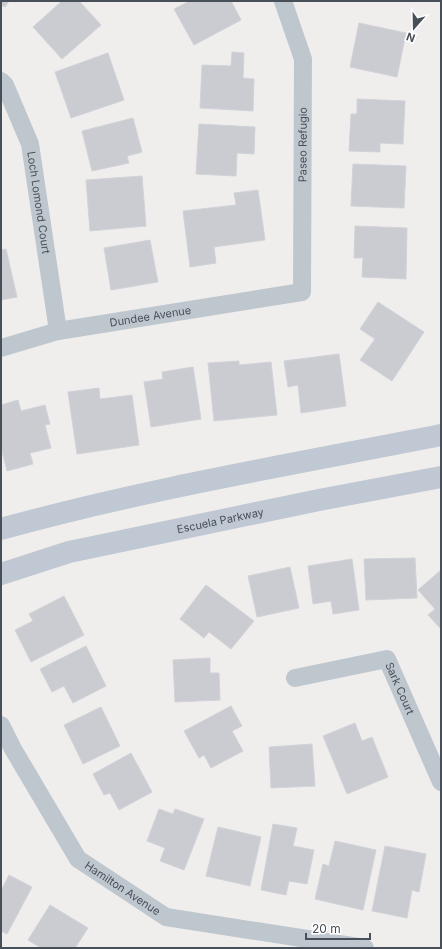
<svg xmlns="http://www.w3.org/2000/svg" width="442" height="949" viewBox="0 0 442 949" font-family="Inter,sans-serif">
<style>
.building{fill:#caccd1;stroke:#d1d3d8}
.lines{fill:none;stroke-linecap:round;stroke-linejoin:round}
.street{stroke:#bfc7ce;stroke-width:18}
.secondary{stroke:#bfc8d3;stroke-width:22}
.labels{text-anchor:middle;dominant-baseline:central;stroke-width:4;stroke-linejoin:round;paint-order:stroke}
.street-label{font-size:11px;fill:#474f59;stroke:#fff}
</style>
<rect width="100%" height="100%" fill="#f0eded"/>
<!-- building -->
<path class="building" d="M 1,1 L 9,1 L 5,7 L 1,5 Z
M 62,1 L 79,1 L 101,25 L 62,59 L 33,27 Z
M 190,1 L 231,1 L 241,20 L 194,45 L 174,9 Z
M 359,23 L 406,33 L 397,77 L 350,67 Z
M 232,52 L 244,53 L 243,78 L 254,79 L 253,111 L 200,108 L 202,65 L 231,66 Z
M 108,53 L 124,100 L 71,118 L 55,72 Z
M 357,99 L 405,101 L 403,144 L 380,143 L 380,152 L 349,151 L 351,114 L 357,114 Z
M 133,118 L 142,152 L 127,156 L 129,163 L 92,171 L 82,131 Z
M 199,124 L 255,127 L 254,154 L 237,153 L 236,176 L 196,174 Z
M 353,164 L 406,166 L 404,208 L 351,206 Z
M 142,176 L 146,226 L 90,231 L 86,180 Z
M 258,190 L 265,240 L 214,247 L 216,263 L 190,267 L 183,211 L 236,205 L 234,193 Z
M 355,226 L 407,228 L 406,279 L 362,277 L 363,258 L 354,258 Z
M 150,240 L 158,282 L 111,290 L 104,248 Z
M 6,249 L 17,297 L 1,300 L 1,250 Z
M 378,302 L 424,332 L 392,381 L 360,360 L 375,339 L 360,329 Z
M 339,354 L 346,406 L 301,413 L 298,385 L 288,387 L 284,361 Z
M 239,361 L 239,365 L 271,362 L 277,415 L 214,421 L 208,363 Z
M 193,367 L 201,419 L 151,427 L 144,382 L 163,379 L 162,372 Z
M 99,388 L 100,399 L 132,395 L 139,445 L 77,454 L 68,392 Z
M 18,400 L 21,411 L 45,405 L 50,424 L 45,425 L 51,448 L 30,453 L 33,464 L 7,471 L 1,447 L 1,405 Z
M 415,558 L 417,598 L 366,600 L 364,559 Z
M 352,559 L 359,610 L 333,614 L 331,601 L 313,604 L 308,566 Z
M 290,567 L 299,608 L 257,617 L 248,576 Z
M 441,570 L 441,629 L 428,615 L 435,609 L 418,590 Z
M 206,585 L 254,621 L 231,649 L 209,632 L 204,638 L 180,619 Z
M 64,596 L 84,635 L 31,662 L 15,630 L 33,621 L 29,614 Z
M 86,646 L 106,686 L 73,703 L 64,686 L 52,692 L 40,669 Z
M 210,658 L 210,673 L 219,673 L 220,700 L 175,702 L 173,660 Z
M 231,706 L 242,726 L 232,731 L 243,751 L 211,768 L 204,755 L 199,758 L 184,731 Z
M 101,707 L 120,746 L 83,764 L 64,725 Z
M 355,723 L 362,741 L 372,737 L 388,777 L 347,794 L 323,736 Z
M 312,744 L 315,786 L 271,788 L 269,747 Z
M 131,753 L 152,792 L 119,810 L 110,793 L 104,795 L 93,774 Z
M 159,809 L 173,814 L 175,809 L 204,819 L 184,870 L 160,861 L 165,848 L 147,841 Z
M 273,824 L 297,828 L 293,846 L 314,850 L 307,884 L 289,881 L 286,895 L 261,890 Z
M 218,827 L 261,837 L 250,886 L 206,876 Z
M 335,841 L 376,850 L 363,910 L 315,899 L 323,864 L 329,866 Z
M 385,846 L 426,854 L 419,892 L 412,890 L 407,918 L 372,911 Z
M 9,875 L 32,887 L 7,934 L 1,931 L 1,888 L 2,889 Z
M 50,905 L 88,928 L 75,948 L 41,948 L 28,940 Z"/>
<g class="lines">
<!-- street -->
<g class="street">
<path id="s1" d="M 1,81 L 5,85 L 30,144 L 58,331"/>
<path id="s2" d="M 1,348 L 58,331 L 302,292 L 303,59 L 283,1"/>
<path id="s3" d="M 295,678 L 387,659 L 441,782"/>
<path id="s4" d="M 1,725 L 13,749 L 78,859 L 166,917 L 365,948"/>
</g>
<!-- secondary -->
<g class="secondary">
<path d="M 1,529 C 145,489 294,464 441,435"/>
<path id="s5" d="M 1,574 L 69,552 L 319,500 L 441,477"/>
</g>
</g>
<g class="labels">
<!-- street labels -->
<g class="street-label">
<text stroke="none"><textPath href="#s2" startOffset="454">Paseo Refugio</textPath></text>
<text stroke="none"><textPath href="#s1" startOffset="129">Loch Lomond Court</textPath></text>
<text stroke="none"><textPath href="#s2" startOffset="153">Dundee Avenue</textPath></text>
<text stroke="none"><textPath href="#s5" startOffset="226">Escuela Parkway</textPath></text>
<text stroke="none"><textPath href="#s3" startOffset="126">Sark Court</textPath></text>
<text stroke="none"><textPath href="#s4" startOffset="208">Hamilton Avenue</textPath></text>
</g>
</g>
<!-- border -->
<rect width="442" height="949" fill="none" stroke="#474f59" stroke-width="4"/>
<!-- north arrow -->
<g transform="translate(414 28) rotate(200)" stroke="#ffffff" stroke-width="3" paint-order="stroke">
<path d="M0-3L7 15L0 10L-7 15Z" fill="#474f59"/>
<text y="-6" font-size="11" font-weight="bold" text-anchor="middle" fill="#474f59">N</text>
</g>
<!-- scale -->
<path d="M306 933v6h64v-6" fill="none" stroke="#474f59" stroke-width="2"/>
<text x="312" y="933" font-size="12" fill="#474f59" stroke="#ffffff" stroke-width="3" paint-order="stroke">20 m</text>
</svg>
